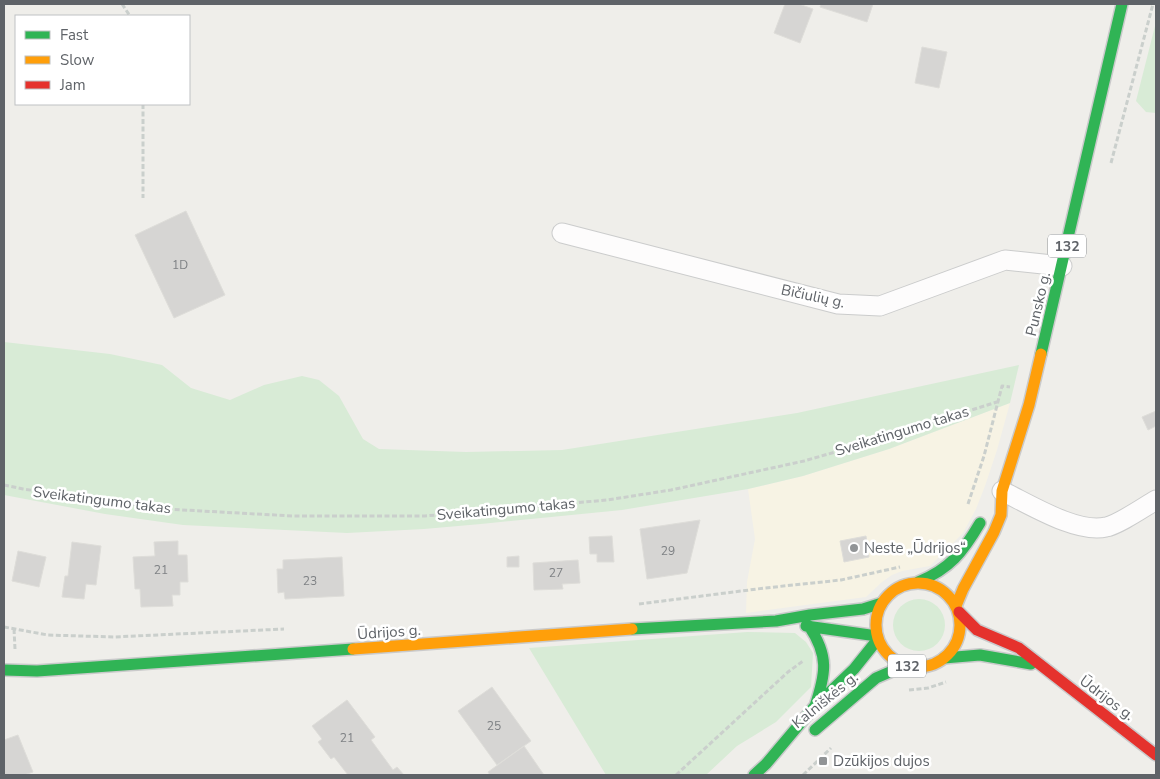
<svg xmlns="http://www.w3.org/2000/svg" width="1160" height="779" viewBox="0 0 1160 779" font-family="'Nunito Sans',sans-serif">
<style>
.commercial{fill:#f7f3e4}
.green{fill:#d8ebd6}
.building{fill:#d6d5d3;stroke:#deddd9}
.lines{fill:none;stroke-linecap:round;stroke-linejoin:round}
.street-casing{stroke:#cbcccc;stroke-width:21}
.fast-casing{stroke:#cacacb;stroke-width:14}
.slow-casing{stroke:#cacacb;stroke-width:14}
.jam-casing{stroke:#cacacb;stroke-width:14}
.path{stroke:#cacfcc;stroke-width:3;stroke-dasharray:5 2.5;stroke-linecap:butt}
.street{stroke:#fdfcfc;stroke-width:19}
.fast{stroke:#30b455;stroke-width:11}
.slow{stroke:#ff9f0a;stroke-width:11}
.jam{stroke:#e5322d;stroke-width:11}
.poi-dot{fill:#919496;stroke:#fff;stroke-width:2}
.labels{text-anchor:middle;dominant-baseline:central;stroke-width:5;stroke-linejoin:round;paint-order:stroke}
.number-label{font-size:12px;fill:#7e8184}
.shield{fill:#fff;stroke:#8f9295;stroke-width:1}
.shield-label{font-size:14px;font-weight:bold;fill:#5f6368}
.street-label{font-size:15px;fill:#5f6368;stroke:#fff}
.poi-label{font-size:15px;fill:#5f6368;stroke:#fff;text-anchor:start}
</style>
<rect width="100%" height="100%" fill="#efeeea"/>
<!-- commercial -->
<path class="commercial" d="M 1010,403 L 997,450 L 985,486 L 976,509 L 963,533 L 930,566 L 902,571 L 892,575 L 882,582 L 866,597 L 746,613 L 747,582 L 755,539 L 748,489 L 803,476 L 889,449 Z"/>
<!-- green -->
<path class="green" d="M 1156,22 L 1156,113 L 1146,112 L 1136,101 Z
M 4,342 L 110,354 L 162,365 L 191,388 L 230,400 L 264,385 L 302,376 L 319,380 L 339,396 L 363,439 L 379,449 L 466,452 L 562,450 L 797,413 L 1019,365 L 1010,403 L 889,449 L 803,476 L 748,489 L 622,510 L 481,524 L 424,529 L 347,533 L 183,525 L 105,514 L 4,495 Z
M893 625a26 26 0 1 1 52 0a26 26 0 1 1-52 0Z
M 747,632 L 795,633 L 806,642 L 813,653 L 811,687 L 776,722 L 737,746 L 706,775 L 606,775 L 529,648 Z"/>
<!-- building -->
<path class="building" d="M 785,4 L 799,4 L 813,9 L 800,43 L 774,33 Z
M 821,4 L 873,4 L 867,22 L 820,7 Z
M 922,47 L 947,52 L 939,88 L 915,83 Z
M 186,211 L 225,295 L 174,318 L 135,235 Z
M 1156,411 L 1156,426 L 1148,430 L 1142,417 Z
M 700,520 L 687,573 L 647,579 L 640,529 Z
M 612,536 L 614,562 L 597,562 L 597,554 L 590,554 L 589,537 Z
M 866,536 L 869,557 L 844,562 L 840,541 Z
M 178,541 L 178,555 L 187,555 L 188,582 L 180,582 L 180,595 L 172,595 L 173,606 L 141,607 L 140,589 L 135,589 L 133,557 L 155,556 L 154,542 Z
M 72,542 L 101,546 L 96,585 L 86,584 L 84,599 L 62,597 L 65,576 L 68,576 Z
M 18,551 L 46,557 L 39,587 L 12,581 Z
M 519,556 L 519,567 L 507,567 L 507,557 Z
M 342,557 L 344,596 L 285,599 L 284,592 L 278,593 L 277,569 L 283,569 L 283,560 Z
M 578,560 L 580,583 L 562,584 L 563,589 L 534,590 L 533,563 Z
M 492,687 L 531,741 L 497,765 L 458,711 Z
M 347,700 L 375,737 L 371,740 L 393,770 L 397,767 L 404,775 L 348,775 L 334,757 L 331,759 L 318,742 L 322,739 L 312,726 Z
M 18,735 L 33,772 L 24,775 L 4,775 L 4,740 Z
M 524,746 L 544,775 L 490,775 L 488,772 Z"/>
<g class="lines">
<!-- street casing -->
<g class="street-casing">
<path id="street" d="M 562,233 L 838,304 L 880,306 L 1005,260 L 1062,266
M 1002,491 C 1029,504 1077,534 1106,527 C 1118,525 1144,507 1156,500"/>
</g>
<!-- fast casing -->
<g class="fast-casing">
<path id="fast" d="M 1041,354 L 1122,4
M 918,582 C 950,569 963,552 980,523
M 806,626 L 877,636
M 809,626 C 829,656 826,673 815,706
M 632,629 L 776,621 L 810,615 L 863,609 L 882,603
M 944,658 L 980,655 L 1031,664
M 4,670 L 37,671 L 353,649
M 815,730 L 876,678 L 906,665
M 754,775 L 766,764 L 814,707 L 854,669 L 878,639"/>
</g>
<!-- slow casing -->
<g class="slow-casing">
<path id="slow" d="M876 625a42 42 0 1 1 84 0a42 42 0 1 1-84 0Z
M 956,606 L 963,589 L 994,532 L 1001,515 L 1002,491 L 1029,405 L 1041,354
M 353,649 L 632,629"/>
</g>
<!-- jam casing -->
<g class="jam-casing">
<path id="jam" d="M 959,612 L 977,630 L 1019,648 L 1156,755"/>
</g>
<!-- path -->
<path class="path" d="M 122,4 L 130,16
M 143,104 L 143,198
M 1111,163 L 1153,4
M 4,485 L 23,489 L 165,509 L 293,516 L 425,516 L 607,500 L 671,490 L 804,461 L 870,442 L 997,402
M 968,504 L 984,456 L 1002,386 L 1010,387
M 639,604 L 765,588 L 841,580 L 900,567
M 4,627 L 48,635 L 114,637 L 284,629
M 14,629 L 15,649
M 909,690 L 928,688 L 946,682
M 676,775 L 788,672 L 803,661
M 803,775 L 831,748"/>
<!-- street -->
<use href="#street" class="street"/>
<!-- fast -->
<use href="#fast" class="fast"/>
<!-- slow -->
<use href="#slow" class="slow"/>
<!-- jam -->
<use href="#jam" class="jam"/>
</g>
<!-- markers -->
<g class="poi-dot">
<circle cx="854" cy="548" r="5"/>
<rect x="818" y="756" width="10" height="10" rx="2.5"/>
</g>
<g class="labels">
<!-- number labels -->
<g class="number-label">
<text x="180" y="265">1D</text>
<text x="668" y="551">29</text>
<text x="161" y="570">21</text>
<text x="556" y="573">27</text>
<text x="310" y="581">23</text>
<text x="494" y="726">25</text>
<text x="347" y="738">21</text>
</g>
<!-- shield labels -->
<g class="shield">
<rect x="1048" y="234.5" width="38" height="23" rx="4"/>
<rect x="888" y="654.5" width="38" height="23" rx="4"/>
</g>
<g class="shield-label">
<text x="1067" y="246">132</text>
<text x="907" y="666">132</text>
</g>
<!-- street labels -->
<g class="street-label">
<text transform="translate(813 296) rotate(12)">Bičiulių g.</text>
<text transform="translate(1038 304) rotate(-77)">Punsko g.</text>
<text transform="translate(902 431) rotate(-17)">Sveikatingumo takas</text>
<text transform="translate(102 500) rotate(7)">Sveikatingumo takas</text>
<text transform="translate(506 509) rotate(-5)">Sveikatingumo takas</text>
<text transform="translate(389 632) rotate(-4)">Ūdrijos g.</text>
<text transform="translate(1107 698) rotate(37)">Ūdrijos g.</text>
<text transform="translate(825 700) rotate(-39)">Kalniškės g.</text>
</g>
<!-- poi labels -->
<g class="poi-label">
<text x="864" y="548">Neste „Ūdrijos“</text>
<text x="833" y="761">Dzūkijos dujos</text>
</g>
</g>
<!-- border -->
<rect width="1160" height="779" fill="none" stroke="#5f6368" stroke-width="10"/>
<!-- legend -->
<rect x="15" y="15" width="175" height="90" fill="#ffffff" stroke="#bfc1c3"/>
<rect x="25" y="31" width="25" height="8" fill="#30b455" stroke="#bfc1c3"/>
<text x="60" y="40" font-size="15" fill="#5f6368">Fast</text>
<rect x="25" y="56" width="25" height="8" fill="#ff9f0a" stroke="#bfc1c3"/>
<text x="60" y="65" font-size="15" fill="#5f6368">Slow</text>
<rect x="25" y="81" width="25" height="8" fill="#e5322d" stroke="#bfc1c3"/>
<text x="60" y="90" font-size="15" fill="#5f6368">Jam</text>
</svg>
